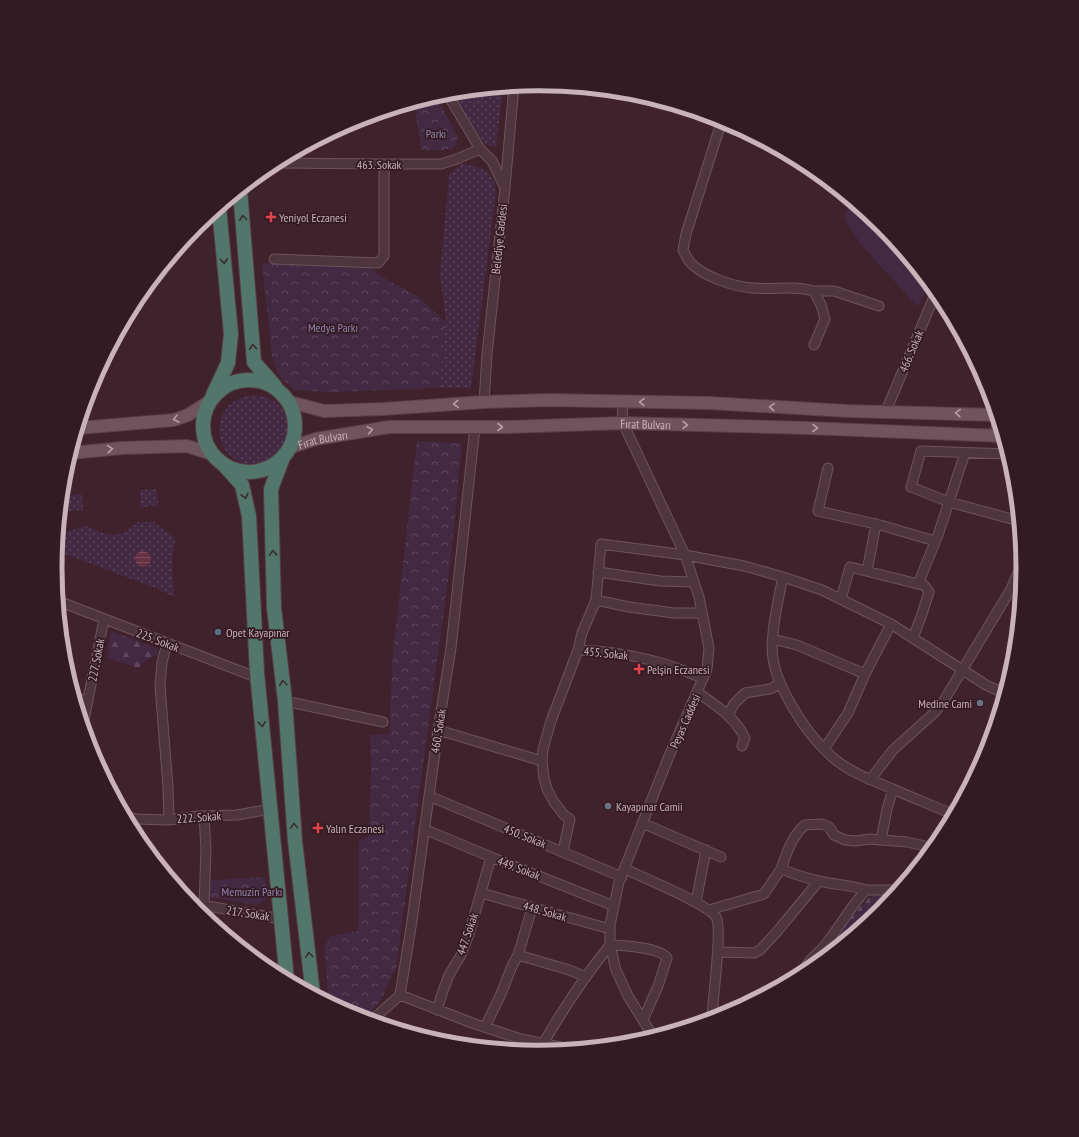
<svg xmlns="http://www.w3.org/2000/svg" width="1079" height="1137" viewBox="0 0 1079 1137" font-family="'PT Sans Narrow',sans-serif">
<style>
.grass{fill:url(#grass-dots)}
.forest{fill:url(#forest-firs)}
.cemetery{fill:url(#cemetery-stones)}
.park{fill:url(#park-crowns)}
.pitch{fill:#442942}
.water{fill:url(#water-rules)}
.lines{fill:none;stroke-linecap:round;stroke-linejoin:round}
.minor-casing{stroke:#6d545c;stroke-width:11}
.major-casing{stroke:#583f47;stroke-width:14}
.highway-casing{stroke:#573e46;stroke-width:16}
.minor{stroke:#4f363e;stroke-width:9}
.major{stroke:#6f545d;stroke-width:12}
.highway{stroke:#52766b;stroke-width:14}
.oneway{stroke:#3a2d31}
.oneway2{stroke:#b89fa7}
.health-dot{fill:#e0444e;stroke:#341b23;stroke-width:1.5}
.service-dot{fill:#5c6f8a;stroke:#341b23;stroke-width:1.5}
.worship-dot{fill:#6b7280;stroke:#341b23;stroke-width:1.5}
.labels{text-anchor:middle;dominant-baseline:central;stroke-width:3.5;stroke-linejoin:round;paint-order:stroke}
.park-label{font-size:12px;fill:#9385b1;stroke:#341b23}
.street-label{font-size:12px;fill:#cab2b9;stroke:#341b23}
.poi-label{font-size:12px;fill:#cab2b9;stroke:#341b23;text-anchor:start}
.rim{fill:none;stroke:#cab2b9;stroke-width:5}
</style>
<defs>
<pattern id="grass-dots" width="8" height="8" patternUnits="userSpaceOnUse"><rect width="8" height="8" fill="#442942"/><path d="M2 2h.1M6 6h.1" fill="none" stroke="#5e465b" stroke-width="1.8" stroke-linecap="round"/></pattern>
<pattern id="forest-firs" width="22" height="20" patternUnits="userSpaceOnUse"><rect width="22" height="20" fill="#442942"/><path d="M5 1l3.5 6h-7zM16 11l3.5 6h-7z" fill="#5e465b"/></pattern>
<pattern id="cemetery-stones" width="16" height="16" patternUnits="userSpaceOnUse"><rect width="16" height="16" fill="#442942"/><path d="M2 7V4a2 2 0 0 1 4 0v3zM10 15v-3a2 2 0 0 1 4 0v3z" fill="#5e465b"/></pattern>
<pattern id="park-crowns" width="20" height="18" patternUnits="userSpaceOnUse"><rect width="20" height="18" fill="#442942"/><path d="M2 6a3 3 0 1 1 6 0M12 15a3 3 0 1 1 6 0" fill="none" stroke="#5e465b"/></pattern>
<pattern id="water-rules" width="6" height="5" patternUnits="userSpaceOnUse"><rect width="6" height="5" fill="#663243"/><path d="M0 2.5h6" fill="none" stroke="#7b4d5c"/></pattern>
</defs>
<rect width="100%" height="100%" fill="#3f222c"/>
<!-- grass -->
<path class="grass" d="M 503,88 L 496,147 L 485,144 L 452,93 Z
M 462,164 C 472,165 488,168 493,180 C 495,183 495,188 496,192 L 471,388 L 439,388 L 446,322 L 440,274 L 449,175 Z
M219 430a35 35 0 1 1 70 0a35 35 0 1 1-70 0Z
M 157,489 L 158,506 L 141,507 L 140,490 Z
M 82,494 L 83,510 L 67,511 L 66,496 Z
M 138,522 L 154,522 L 175,539 C 171,558 173,577 174,597 L 158,589 L 57,551 C 56,530 71,531 87,526 C 99,532 111,538 125,532 C 129,530 134,525 138,522 Z"/>
<!-- forest -->
<path class="forest" d="M 111,631 L 158,649 L 157,655 L 144,661 L 139,668 L 107,658 Z"/>
<!-- cemetery -->
<path class="cemetery" d="M 884,893 L 894,896 L 882,911 L 809,971 L 859,908 L 870,897 Z"/>
<!-- park -->
<path class="park" d="M 436,96 L 458,137 L 454,148 L 443,150 L 421,150 L 415,108 L 393,109 Z
M 262,263 L 369,265 L 379,275 L 417,296 L 446,322 L 439,388 L 331,392 L 295,390 L 279,376 L 272,356 Z
M 417,441 L 462,443 L 451,557 L 396,968 L 381,1000 L 365,1019 L 354,1016 L 329,1003 L 324,949 L 330,936 L 358,931 L 359,917 L 359,841 L 369,837 L 371,766 L 370,735 L 389,734 L 393,652 Z
M 265,877 L 266,900 L 256,905 L 209,897 L 211,880 Z"/>
<!-- pitch -->
<path class="pitch" d="M 851,201 L 882,226 L 929,283 L 918,307 L 863,247 L 844,219 Z"/>
<!-- water -->
<path class="water" d="M135 559a8 8 0 1 1 16 0a8 8 0 1 1-16 0Z"/>
<g class="lines">
<!-- minor casing -->
<g class="minor-casing">
<path id="minor" d="M 447,93 L 480,149 L 492,161 L 505,188 L 487,354 L 484,402
M 722,120 L 686,234 L 683,250 C 685,254 687,257 689,261 C 701,276 734,287 753,288 C 774,290 792,285 814,291 L 821,305 L 825,319 L 814,345
M 275,163 L 384,164 L 441,164 L 457,159 L 480,149
M 505,187 L 514,86
M 274,259 L 378,263 L 384,256 L 384,164
M 814,291 L 834,291 L 879,306
M 622,401 L 623,423 L 685,555 L 699,597 L 709,648 L 707,669 L 669,756 L 619,882 L 610,925 L 610,945 L 616,970 L 628,996 L 654,1038
M 886,411 L 936,292
M 994,436 L 998,421
M 1009,454 L 921,451 L 911,487 L 949,502 L 1019,521
M 828,468 L 818,511 L 880,525 L 935,541
M 867,571 L 876,524
M 598,572 L 660,581 L 694,582
M 783,577 C 778,599 773,623 772,646 C 772,668 781,687 792,706 C 802,724 816,742 831,756 C 849,772 871,780 893,789 C 913,798 934,806 954,815
M 1011,589 L 1022,592
M 841,599 L 850,567 L 918,584
M 596,600 L 629,607 L 674,613 L 702,613
M 58,601 L 258,678
M 913,638 L 922,614 L 929,592 L 924,585 L 918,584 L 938,535 L 965,453
M 773,639 L 797,645 L 865,674
M 167,644 L 162,662 L 160,686 L 168,787 L 169,820
M 578,650 C 603,651 629,654 654,661 C 671,665 687,672 703,678
M 697,692 C 715,705 735,717 745,738 L 742,746
M 1000,692 L 1013,670
M 75,697 L 88,702
M 285,701 L 383,722
M 728,715 L 734,704 L 745,693 L 770,689 L 780,684
M 83,725 L 104,619
M 438,730 L 542,761
M 824,749 L 848,713 L 865,674 L 891,624
M 870,780 L 893,750 L 934,713 L 943,702 L 1011,589 L 1023,561
M 429,796 L 622,877
M 204,816 L 206,849 L 204,906
M 126,817 L 137,819 L 169,820 L 198,816 L 237,815 L 271,809
M 642,823 L 721,857
M 424,829 L 491,857 L 614,906
M 881,840 L 887,809 L 893,789
M 563,851 L 570,819 L 564,815 L 554,802 L 547,789 L 544,778 L 542,761 L 543,749 L 551,721 L 578,650 L 582,633 L 596,600 L 601,544 L 685,555 L 744,566 L 783,577 L 822,590 L 891,624 L 986,685 L 1005,694
M 625,869 C 642,877 708,904 716,917 C 723,929 712,1001 712,1020
M 781,869 C 787,853 791,837 805,825 L 822,824 L 829,827 L 834,835 L 845,840 L 855,841 L 870,839 L 881,840 L 907,842 L 934,848
M 481,893 L 610,929
M 696,902 L 706,850
M 191,903 L 281,919
M 709,910 L 764,894 L 781,869 C 796,875 812,880 829,883 C 841,885 853,886 866,890
M 718,952 L 754,953 L 760,950 L 775,934 L 819,881
M 518,955 L 569,970 L 586,977
M 802,975 C 808,959 815,957 825,945 C 839,928 850,907 866,890 L 890,890 L 898,891
M 400,995 L 472,1023 L 521,1039 L 575,1050
M 437,1010 L 444,988 L 449,975 L 461,955 L 469,934 L 491,857
M 371,1021 L 400,995 L 412,921 L 438,730 L 451,648 L 475,427
M 485,1027 L 501,994 L 512,966 L 518,955 L 532,908
M 543,1044 C 563,1009 585,976 610,945 C 622,945 661,948 667,958 L 658,986 L 643,1020"/>
</g>
<!-- major casing -->
<g class="major-casing">
<g id="major">
<path d="M 290,402 L 324,411 L 383,409 L 484,402 L 547,400 L 709,403 L 848,411 L 997,415"/>
<path d="M 78,428 L 174,420 L 188,415 L 210,401"/>
<path id="s1" d="M 291,447 L 316,439 L 389,427 L 508,427 L 623,423 L 807,428 L 1003,436"/>
<path d="M 71,453 L 122,448 L 187,446 L 212,454"/>
</g>
</g>
<!-- highway casing -->
<g class="highway-casing">
<path id="highway" d="M 240,190 L 254,362 L 275,386
M203 426a46 46 0 1 1 92 0a46 46 0 1 1-92 0Z
M 213,395 L 228,363 L 231,334 L 219,208
M 282,460 L 271,489 L 274,608 L 285,701 L 295,841 L 313,994
M 224,465 L 242,485 L 249,516 L 257,673 L 287,980"/>
</g>
<!-- minor -->
<use href="#minor" class="minor"/>
<!-- major -->
<use href="#major" class="major"/>
<!-- highway -->
<use href="#highway" class="highway"/>
</g>
<!-- one-way arrows -->
<defs><path id="oneway-chevron" d="M-2-3.5L2.5 0L-2 3.5" fill="none" stroke-width="1.6" stroke-linecap="round" stroke-linejoin="round"/></defs>
<g class="oneway">
<use href="#oneway-chevron" transform="translate(243 218) rotate(-94)"/>
<use href="#oneway-chevron" transform="translate(224 261) rotate(85)"/>
<use href="#oneway-chevron" transform="translate(253 347) rotate(-94)"/>
<use href="#oneway-chevron" transform="translate(245 496) rotate(78)"/>
<use href="#oneway-chevron" transform="translate(273 553) rotate(-92)"/>
<use href="#oneway-chevron" transform="translate(283 683) rotate(-97)"/>
<use href="#oneway-chevron" transform="translate(262 724) rotate(84)"/>
<use href="#oneway-chevron" transform="translate(294 826) rotate(-94)"/>
<use href="#oneway-chevron" transform="translate(309 955) rotate(-97)"/>
</g>
<g class="oneway2">
<use href="#oneway-chevron" transform="translate(642 402) rotate(-179)"/>
<use href="#oneway-chevron" transform="translate(456 404) rotate(176)"/>
<use href="#oneway-chevron" transform="translate(772 407) rotate(-177)"/>
<use href="#oneway-chevron" transform="translate(958 413) rotate(-178)"/>
<use href="#oneway-chevron" transform="translate(176 419) rotate(166)"/>
<use href="#oneway-chevron" transform="translate(685 425) rotate(1)"/>
<use href="#oneway-chevron" transform="translate(500 427)"/>
<use href="#oneway-chevron" transform="translate(815 428) rotate(2)"/>
<use href="#oneway-chevron" transform="translate(370 430) rotate(-10)"/>
<use href="#oneway-chevron" transform="translate(110 449) rotate(-5)"/>
</g>
<!-- markers -->
<g class="health-dot">
<path d="M269 211h4v4h4v4h-4v4h-4v-4h-4v-4h4z"/>
<path d="M637 663h4v4h4v4h-4v4h-4v-4h-4v-4h4z"/>
<path d="M316 822h4v4h4v4h-4v4h-4v-4h-4v-4h4z"/>
</g>
<circle class="service-dot" cx="218" cy="632" r="4"/>
<g class="worship-dot">
<circle cx="980" cy="703" r="4"/>
<circle cx="608" cy="806" r="4"/>
</g>
<g class="labels">
<!-- park labels -->
<g class="park-label">
<text x="436" y="133">Parkı</text>
<text x="333" y="327">Medya Parkı</text>
<text x="252" y="891">Memuzin Parkı</text>
</g>
<!-- street labels -->
<g class="street-label">
<text x="379" y="164">463. Sokak</text>
<text transform="translate(499 239) rotate(-84)">Belediye Caddesi</text>
<text transform="translate(911 351) rotate(-67)">466. Sokak</text>
<text stroke="none"><textPath href="#s1" startOffset="357">Fırat Bulvarı</textPath></text>
<text stroke="none"><textPath href="#s1" startOffset="33">Fırat Bulvarı</textPath></text>
<text transform="translate(158 640) rotate(21)">225. Sokak</text>
<text transform="translate(606 653) rotate(6)">455. Sokak</text>
<text transform="translate(96 660) rotate(-79)">227. Sokak</text>
<text transform="translate(685 721) rotate(-66)">Peyas Caddesi</text>
<text transform="translate(438 731) rotate(-81)">460. Sokak</text>
<text transform="translate(199 817) rotate(-4)">222. Sokak</text>
<text transform="translate(525 836) rotate(22)">450. Sokak</text>
<text transform="translate(519 868) rotate(21)">449. Sokak</text>
<text transform="translate(545 911) rotate(16)">448. Sokak</text>
<text transform="translate(248 913) rotate(9)">217. Sokak</text>
<text transform="translate(467 934) rotate(-71)">447. Sokak</text>
</g>
<!-- poi labels -->
<g class="poi-label">
<text x="279" y="217">Yeniyol Eczanesi</text>
<text x="226" y="632">Opet Kayapınar</text>
<text x="647" y="669">Pelşin Eczanesi</text>
<text x="972" y="703" text-anchor="end">Medine Cami</text>
<text x="616" y="806">Kayapınar Camii</text>
<text x="326" y="828">Yalın Eczanesi</text>
</g>
</g>
<!-- crop -->
<path d="M0 0H1079V1137H0ZM62 568a477 477 0 1 1 954 0a477 477 0 1 1-954 0Z" fill="#341b23" fill-rule="evenodd"/>
<path class="rim" d="M62 568a477 477 0 1 1 954 0a477 477 0 1 1-954 0Z"/>
</svg>
